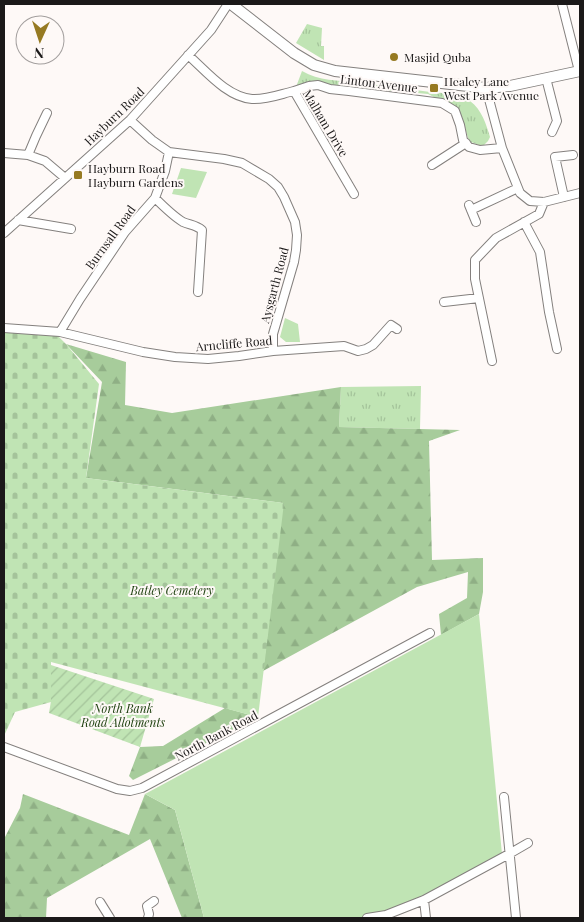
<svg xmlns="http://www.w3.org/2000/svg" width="584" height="922" viewBox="0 0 584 922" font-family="'Playfair Display',serif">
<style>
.grass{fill:url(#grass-tufts)}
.forest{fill:url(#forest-firs)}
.cemetery{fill:url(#cemetery-stones)}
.park{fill:#c0e4b4}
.garden{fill:url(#garden-furrows)}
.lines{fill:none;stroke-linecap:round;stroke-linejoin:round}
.minor-casing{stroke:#84807e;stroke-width:10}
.secondary-casing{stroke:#84807e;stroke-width:12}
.minor{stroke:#fff;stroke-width:8}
.secondary{stroke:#fff;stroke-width:10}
.poi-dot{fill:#967a22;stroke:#fef9f7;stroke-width:2}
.labels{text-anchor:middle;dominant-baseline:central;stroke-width:4;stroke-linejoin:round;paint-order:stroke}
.poi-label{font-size:12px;fill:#1b1919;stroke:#fef9f7;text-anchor:start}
.street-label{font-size:12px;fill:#1b1919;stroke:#fef9f7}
.park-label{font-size:12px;font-style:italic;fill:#1c3f0d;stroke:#fef9f7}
</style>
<defs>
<pattern id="grass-tufts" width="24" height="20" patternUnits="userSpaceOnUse" patternTransform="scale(1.25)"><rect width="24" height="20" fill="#c0e4b4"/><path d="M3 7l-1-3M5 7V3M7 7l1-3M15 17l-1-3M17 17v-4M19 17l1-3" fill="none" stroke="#a4c39a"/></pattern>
<pattern id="forest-firs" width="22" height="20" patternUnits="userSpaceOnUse" patternTransform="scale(1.25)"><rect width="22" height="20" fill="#a7cc9b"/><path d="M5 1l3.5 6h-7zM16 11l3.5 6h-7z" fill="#8faf85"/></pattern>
<pattern id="cemetery-stones" width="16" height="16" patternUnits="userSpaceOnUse" patternTransform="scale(1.25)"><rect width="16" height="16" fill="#c0e4b4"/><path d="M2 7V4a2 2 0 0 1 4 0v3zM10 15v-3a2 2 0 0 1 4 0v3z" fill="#a4c39a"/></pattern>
<pattern id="garden-furrows" width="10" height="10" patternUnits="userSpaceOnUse" patternTransform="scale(1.25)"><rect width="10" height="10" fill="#c0e4b4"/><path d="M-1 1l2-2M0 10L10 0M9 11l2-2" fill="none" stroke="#a4c39a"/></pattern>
</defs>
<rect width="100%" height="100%" fill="#fef9f7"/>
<!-- grass -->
<path class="grass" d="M 307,24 L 322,28 L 321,46 L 324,46 L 324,60 L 296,43 Z
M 302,71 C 319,81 338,80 358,83 C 382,85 406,89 430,92 C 443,93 459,94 470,101 C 482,110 486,124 490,137 L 488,141 L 484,145 L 479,145 L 471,142 L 468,138 L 462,117 L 457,109 L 428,94 L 361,88 L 356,90 L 296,87 Z
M 421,386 L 420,429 L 339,427 L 341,387 Z"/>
<!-- forest -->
<path class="forest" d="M 66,344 L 126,362 L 125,405 L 172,413 L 341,387 L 339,427 L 460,430 L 429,441 L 432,560 L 483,558 L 483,592 L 479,614 L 441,635 L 439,614 L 467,598 L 468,572 L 417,587 L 263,671 L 283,503 L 86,478 L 102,382 Z
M 225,708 L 258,717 L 133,780 L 129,776 L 140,747 L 163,746 Z
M 23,794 L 129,835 L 145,794 L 175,810 L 204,918 L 182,918 L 150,839 L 47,898 L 46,918 L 4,918 L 4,839 L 20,808 Z"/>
<!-- cemetery -->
<path class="cemetery" d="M 4,329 L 55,333 L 66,344 L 99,384 L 86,478 L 284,503 L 258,717 L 51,662 L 51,702 L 15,712 L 4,736 Z"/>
<!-- park -->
<path class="park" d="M 181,168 L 207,172 L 196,198 L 172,194 Z
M 285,318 L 298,324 L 300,342 L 286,342 L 280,337 Z
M 479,614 L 502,854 L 391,913 L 358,918 L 204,918 L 175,810 L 145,794 Z"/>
<!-- garden -->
<path class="garden" d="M 51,665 L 154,699 L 140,747 L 49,713 L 51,701 Z"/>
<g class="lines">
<!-- minor casing -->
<g class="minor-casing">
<path id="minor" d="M 562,4 L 579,71
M 188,55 C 206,71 227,97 252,99 C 266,100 281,94 294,91 L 354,194
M 546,78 L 557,121 L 552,132
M 486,88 L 502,148 L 520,193 L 530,201 L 544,202 L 580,193
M 294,91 L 309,86 L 318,85 L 330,89 L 349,91 L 442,103 L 455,111 L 460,125 L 463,140 L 469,147 L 480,150 L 502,148
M 130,120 L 152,140 L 169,152 L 224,159 L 242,163 L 269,179 L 278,187 L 284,197 L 295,222 L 297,235 L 296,250 L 294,262 L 273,334 L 273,351
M 4,153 L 28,155 L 45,161 L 65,178
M 28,155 L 36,136 L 47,113
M 432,165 L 466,143
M 564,197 L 555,157 L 573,155
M 155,198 C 163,206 173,216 183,222 C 190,225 196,225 202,230 L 198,292
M 469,205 L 476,222
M 471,210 L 518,188
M 18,220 L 71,229
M 524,222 L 540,252 L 549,312 L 557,349
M 4,233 L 130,120 L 211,30 L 228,4
M 444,302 L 479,298
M 4,328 L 60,332 L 143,352 L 175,357 L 208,359 L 239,356 L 273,351 L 344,346 L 358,351 L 366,349 L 373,345 L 391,325 L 397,329
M 60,332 L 80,299 L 125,232 L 155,198 L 165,171 L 169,152
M 492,361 L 475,279 L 475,260 L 496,238 L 539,214 L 544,202
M 4,747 L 117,789 L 130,791 L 142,788 L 430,633
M 504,797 L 516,918
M 424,900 L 426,918
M 100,902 L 110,918
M 148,918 L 149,914 L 147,906 L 154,901
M 367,918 L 386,915 L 424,900 L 509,854 L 528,843"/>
</g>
<!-- secondary casing -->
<g class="secondary-casing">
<path id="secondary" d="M 231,4 L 294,53 L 314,65 L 335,71 L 486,88 L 510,86 L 580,71"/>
</g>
<!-- minor -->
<use href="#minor" class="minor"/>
<!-- secondary -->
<use href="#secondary" class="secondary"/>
</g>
<!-- markers -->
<g class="poi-dot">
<circle cx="394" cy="57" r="5"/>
<rect x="429" y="83" width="10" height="10" rx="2.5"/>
<rect x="73" y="170" width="10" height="10" rx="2.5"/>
</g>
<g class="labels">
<!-- poi labels -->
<g class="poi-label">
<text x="404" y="57">Masjid Quba</text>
<text x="444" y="81">Healey Lane<tspan x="444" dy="14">West Park Avenue</tspan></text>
<text x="88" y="168">Hayburn Road<tspan x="88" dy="14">Hayburn Gardens</tspan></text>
</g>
<!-- street labels -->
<g class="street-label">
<text transform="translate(379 83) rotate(7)">Linton Avenue</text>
<text transform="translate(114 116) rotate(-44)">Hayburn Road</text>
<text transform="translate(326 123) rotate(59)">Malham Drive</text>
<text transform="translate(110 237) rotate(-54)">Burnsall Road</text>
<text transform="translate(274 285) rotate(-75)">Aysgarth Road</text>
<text transform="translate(234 343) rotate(-5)">Arncliffe Road</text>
<text transform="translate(216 735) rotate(-28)">North Bank Road</text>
</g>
<!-- park labels -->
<g class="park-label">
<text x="172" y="590">Batley Cemetery</text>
<text x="123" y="708">North Bank<tspan x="123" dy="14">Road Allotments</tspan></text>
</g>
</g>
<!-- border -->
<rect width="584" height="922" fill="none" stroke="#1b1919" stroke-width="10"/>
<!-- north arrow -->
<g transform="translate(40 40) rotate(183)"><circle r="24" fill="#fef9f7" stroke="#a39f9e"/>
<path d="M0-4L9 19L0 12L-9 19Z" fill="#967a22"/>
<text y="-8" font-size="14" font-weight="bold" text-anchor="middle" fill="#1b1919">N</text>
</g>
</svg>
